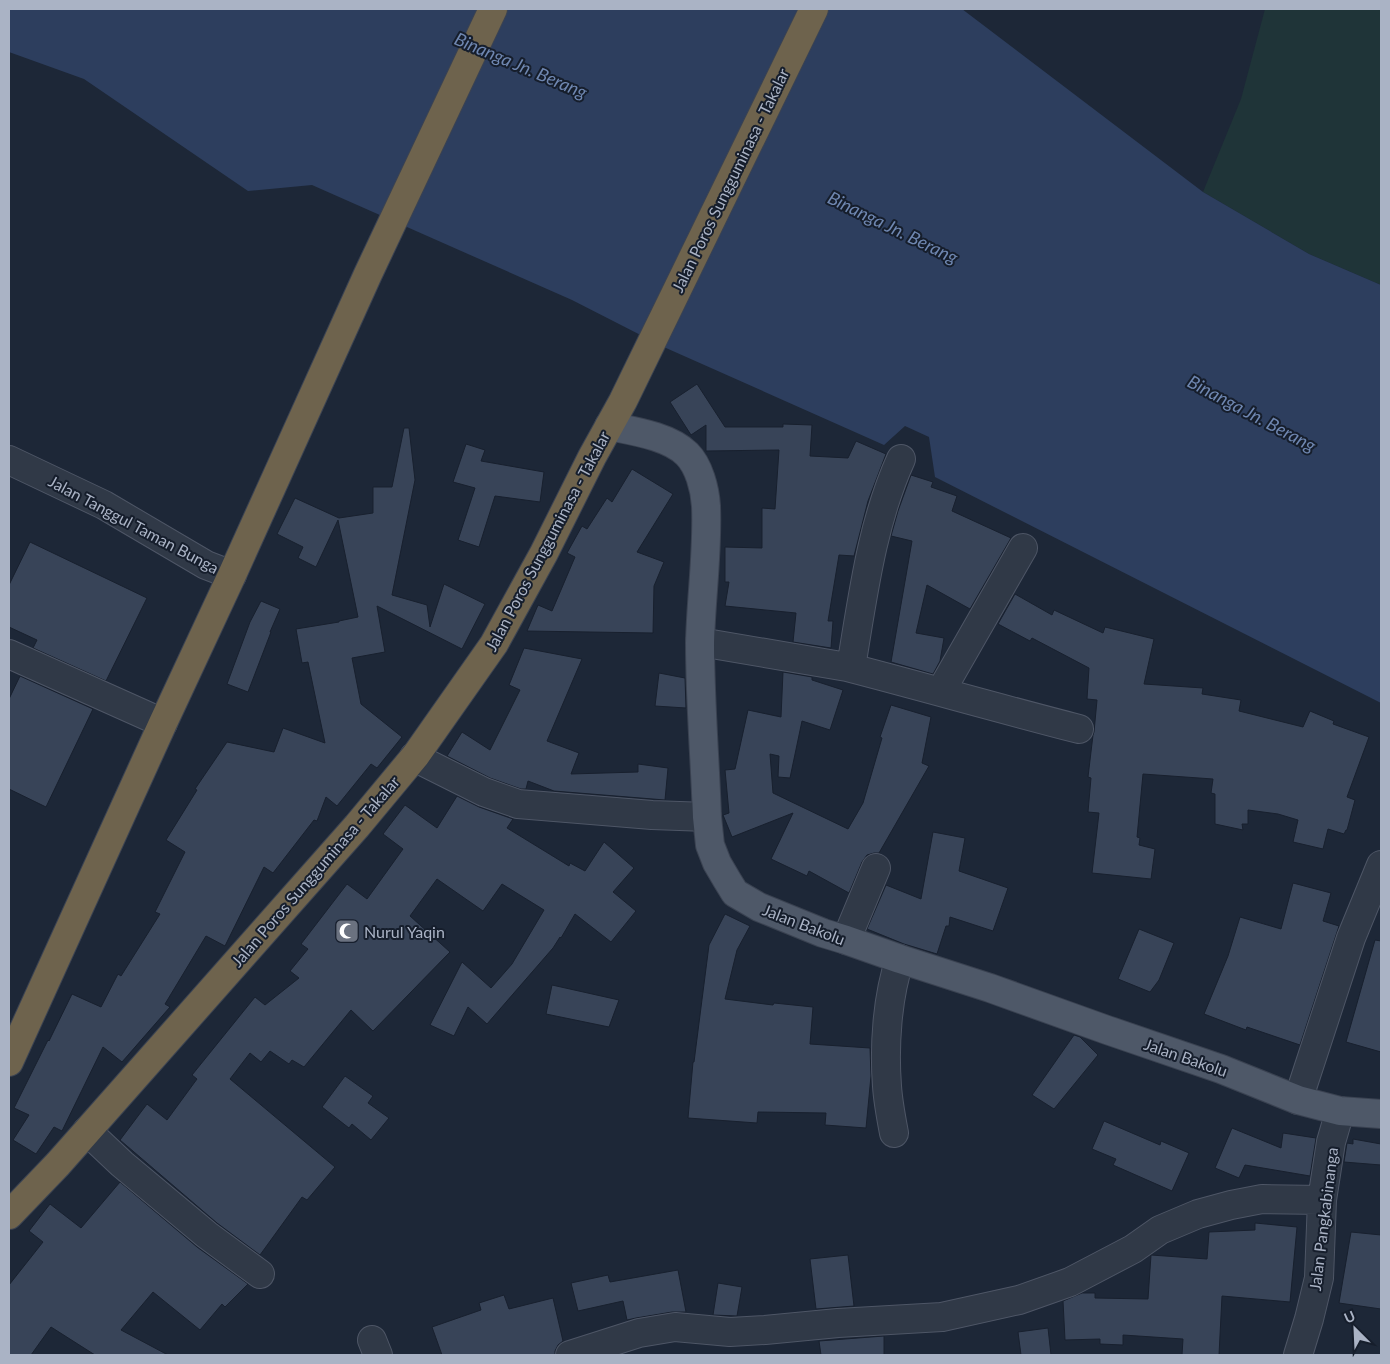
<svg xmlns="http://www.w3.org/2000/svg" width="1390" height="1364" viewBox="0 0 1390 1364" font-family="Lato,sans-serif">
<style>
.green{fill:#1f3438}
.water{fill:#2d3e5e}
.building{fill:#384458;stroke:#18202e}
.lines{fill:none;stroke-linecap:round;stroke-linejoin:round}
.minor-casing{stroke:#4e5666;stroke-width:30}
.major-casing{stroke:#3a4251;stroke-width:30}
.highway-casing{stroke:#3b4352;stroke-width:30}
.minor{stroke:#303947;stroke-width:28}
.major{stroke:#4e5868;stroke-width:28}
.highway{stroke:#6e634d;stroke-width:28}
.labels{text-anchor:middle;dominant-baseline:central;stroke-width:4;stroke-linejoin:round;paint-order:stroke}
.street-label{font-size:16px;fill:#aab3c5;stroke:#161e2c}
.poi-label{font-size:16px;fill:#aab3c5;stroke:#161e2c;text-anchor:start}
.water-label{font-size:18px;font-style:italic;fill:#6f87b1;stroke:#161e2c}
</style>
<rect width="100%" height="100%" fill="#1d2737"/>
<!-- green -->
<path class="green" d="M 1265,9 L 1381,9 L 1381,285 L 1309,254 L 1203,192 L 1241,99 Z"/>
<!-- water -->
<path class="water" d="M 9,9 L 962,9 L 1203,192 L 1309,254 L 1381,285 L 1381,703 L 935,477 L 929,437 L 905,426 L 884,445 L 666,348 L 572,300 L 312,185 L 248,191 L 84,79 L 9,52 Z"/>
<!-- building -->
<path class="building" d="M 697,384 L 725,427 L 783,427 L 783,424 L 812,425 L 810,456 L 848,458 L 856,441 L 886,454 L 868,501 L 854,556 L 839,555 L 828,621 L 833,621 L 831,648 L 793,642 L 796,613 L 725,606 L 729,582 L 725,582 L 725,547 L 762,548 L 762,508 L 775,509 L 779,450 L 706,451 L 706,425 L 691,435 L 670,402 Z
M 404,428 L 409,428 L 415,480 L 392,595 L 427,605 L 430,627 L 444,584 L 485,604 L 462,649 L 377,606 L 385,652 L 352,658 L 361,704 L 402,737 L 377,768 L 371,764 L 337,806 L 326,797 L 317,821 L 314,820 L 273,873 L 264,867 L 225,946 L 206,936 L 165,1004 L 170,1007 L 122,1062 L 103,1047 L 62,1131 L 54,1127 L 36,1154 L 13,1140 L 29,1115 L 14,1108 L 48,1040 L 49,1041 L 72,994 L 101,1007 L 118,974 L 121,976 L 160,914 L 155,912 L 185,852 L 166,840 L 197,790 L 195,789 L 227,742 L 274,752 L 283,728 L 325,743 L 308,662 L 302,663 L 296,629 L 339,622 L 339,621 L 358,617 L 338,520 L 316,567 L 298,558 L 303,547 L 277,534 L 295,498 L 339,518 L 373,513 L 373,487 L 392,487 Z
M 466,444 L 485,450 L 481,461 L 544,472 L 540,502 L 495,496 L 479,547 L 458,540 L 475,488 L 453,482 Z
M 632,469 L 673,494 L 637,552 L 664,562 L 654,586 L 653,633 L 527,631 L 538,605 L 552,611 L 575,557 L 567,553 L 582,526 L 587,529 L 607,498 L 612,502 Z
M 911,475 L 933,482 L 931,487 L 957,496 L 952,511 L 1011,538 L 970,609 L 927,585 L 916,633 L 944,638 L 940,661 L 933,674 L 891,662 L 912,541 L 891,536 L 898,511 Z
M 30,542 L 147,598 L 106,681 L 33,648 L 37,640 L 9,627 L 9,585 Z
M 1015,594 L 1052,615 L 1054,610 L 1103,633 L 1105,627 L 1154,639 L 1144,684 L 1203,688 L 1202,694 L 1241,700 L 1239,711 L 1303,727 L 1310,711 L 1334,721 L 1333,724 L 1369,737 L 1347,797 L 1355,800 L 1347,830 L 1346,830 L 1344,834 L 1328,829 L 1323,849 L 1293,842 L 1298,820 L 1278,814 L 1248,810 L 1248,824 L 1242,824 L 1243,830 L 1215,824 L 1215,794 L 1211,793 L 1213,779 L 1143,774 L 1137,837 L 1140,838 L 1139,845 L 1155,849 L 1151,879 L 1092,873 L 1099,813 L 1088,812 L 1091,778 L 1088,777 L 1093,735 L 1094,732 L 1097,700 L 1087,699 L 1089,668 L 1032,638 L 1030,641 L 998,624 Z
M 261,601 L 280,609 L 270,632 L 271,632 L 248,692 L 227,684 L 250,622 Z
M 524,648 L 582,659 L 547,741 L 579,753 L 571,774 L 638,772 L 638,764 L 668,768 L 665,800 L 554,791 L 528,781 L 526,789 L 521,789 L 490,778 L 447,756 L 462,732 L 490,750 L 520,690 L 509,685 Z
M 783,672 L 812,677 L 812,680 L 843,690 L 830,730 L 802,721 L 790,778 L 778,777 L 779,756 L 770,754 L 773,793 L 848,829 L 863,803 L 882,738 L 880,737 L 891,705 L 931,717 L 922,763 L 929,766 L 879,853 L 874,853 L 867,855 L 862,862 L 849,893 L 809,871 L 807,876 L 771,859 L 793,813 L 732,837 L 723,815 L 729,813 L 725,770 L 735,769 L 748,710 L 781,717 Z
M 659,673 L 685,678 L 686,708 L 655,706 Z
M 20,676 L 93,709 L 46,807 L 9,789 L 9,699 Z
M 457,796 L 479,807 L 513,819 L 507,828 L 569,866 L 570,863 L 585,871 L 604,842 L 634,868 L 613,892 L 636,911 L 611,942 L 575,914 L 561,938 L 560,937 L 553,948 L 487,1024 L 468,1007 L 454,1036 L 430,1025 L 462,962 L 491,988 L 512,964 L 544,910 L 502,884 L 483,911 L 437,879 L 410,916 L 450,952 L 373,1031 L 351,1010 L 304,1067 L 292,1060 L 289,1064 L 270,1051 L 261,1062 L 250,1053 L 230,1079 L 335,1167 L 307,1200 L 302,1197 L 260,1255 L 217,1223 L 120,1140 L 147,1104 L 167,1120 L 197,1079 L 192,1075 L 255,997 L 265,1005 L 299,978 L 290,971 L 308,949 L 301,944 L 347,884 L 367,899 L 403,849 L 383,834 L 405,805 L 437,828 Z
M 933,832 L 965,838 L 959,871 L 1008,888 L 993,931 L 950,917 L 949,926 L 946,926 L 937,954 L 904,944 L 867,929 L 886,885 L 921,899 Z
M 1293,883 L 1331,893 L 1323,921 L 1339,926 L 1300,1045 L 1247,1027 L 1246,1030 L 1204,1014 L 1228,956 L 1240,917 L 1281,929 Z
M 725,914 L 750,926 L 737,950 L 725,999 L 773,1005 L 774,1003 L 813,1007 L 810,1044 L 870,1048 L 871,1076 L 866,1128 L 825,1125 L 826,1113 L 758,1112 L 757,1123 L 688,1118 L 693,1062 L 694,1062 L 709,945 Z
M 1139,929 L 1174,943 L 1159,980 L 1150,992 L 1118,979 Z
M 1375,940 L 1381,941 L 1381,1052 L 1346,1042 Z
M 552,985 L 619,1000 L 609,1027 L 546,1014 Z
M 1074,1035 L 1080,1037 L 1098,1055 L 1054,1109 L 1032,1095 Z
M 345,1076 L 373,1096 L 368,1103 L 389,1118 L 371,1140 L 352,1124 L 349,1128 L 322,1107 Z
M 1104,1121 L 1160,1145 L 1161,1141 L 1189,1153 L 1172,1191 L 1113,1165 L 1116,1159 L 1092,1149 Z
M 1232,1128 L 1281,1148 L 1283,1133 L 1316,1138 L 1310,1176 L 1245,1165 L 1239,1178 L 1215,1168 Z
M 1353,1139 L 1381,1144 L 1381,1165 L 1344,1162 L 1347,1143 L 1353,1144 Z
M 120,1182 L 197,1247 L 248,1284 L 225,1307 L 222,1304 L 200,1330 L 153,1292 L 121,1330 L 168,1355 L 95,1355 L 51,1327 L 31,1355 L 9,1355 L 9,1285 L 43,1242 L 29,1231 L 50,1204 L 81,1228 Z
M 1255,1223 L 1297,1227 L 1290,1302 L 1222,1296 L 1219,1355 L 1182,1355 L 1183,1339 L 1123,1335 L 1123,1345 L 1100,1344 L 1100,1339 L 1065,1340 L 1063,1301 L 1082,1293 L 1095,1293 L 1095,1298 L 1148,1299 L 1151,1255 L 1207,1259 L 1209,1232 L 1255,1230 Z
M 1351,1232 L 1381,1235 L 1381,1309 L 1339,1303 Z
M 848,1255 L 854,1306 L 816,1309 L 810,1259 Z
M 678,1270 L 686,1312 L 672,1312 L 636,1318 L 627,1320 L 623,1301 L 578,1311 L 571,1283 L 608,1275 L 610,1282 Z
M 718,1283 L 742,1287 L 737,1316 L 713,1315 Z
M 504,1295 L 509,1309 L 553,1298 L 563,1341 L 558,1345 L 555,1351 L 555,1355 L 442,1355 L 432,1327 L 481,1310 L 479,1303 Z
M 1048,1328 L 1051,1355 L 1021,1355 L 1018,1332 Z
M 884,1336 L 884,1355 L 821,1355 L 819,1341 Z"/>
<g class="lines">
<!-- minor casing -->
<g class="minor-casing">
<path id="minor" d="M 9,460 L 104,505 L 206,565 L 232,575
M 700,642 L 847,667 L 853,655 C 864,588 873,521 901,459
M 9,654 L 163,723
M 847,667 C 924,687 1001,709 1079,729
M 941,691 L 1023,548
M 414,757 L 484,792 L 518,804 L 652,815 L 707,817
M 846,940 L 876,868
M 1298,1100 L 1351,938 L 1381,865
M 87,1131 L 122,1164 L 207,1235 L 260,1274
M 894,1133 C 891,1117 888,1102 887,1086 C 884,1047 887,997 900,959
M 372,1340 L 378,1355
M 570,1355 L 639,1333 L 675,1327 L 730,1332 L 765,1330 L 838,1323 L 942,1317 L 1019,1300 L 1070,1282 L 1133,1249 L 1160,1230 L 1198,1214 L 1231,1205 L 1262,1199 L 1322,1200
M 1298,1355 L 1309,1319 L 1319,1278 L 1322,1200 L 1331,1142 L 1340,1111"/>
</g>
<!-- major casing -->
<g class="major-casing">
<path id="major" d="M 609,426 C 633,431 669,436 687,454 C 699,466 705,489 706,506 C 708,552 701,597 700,643 C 700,701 705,759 707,817 L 710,845 L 717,863 L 727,880 L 735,893 L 759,907 L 823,933 L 846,940 L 900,959 L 990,988 L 1107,1030 L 1221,1069 L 1298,1100 L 1340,1111 L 1381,1114"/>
</g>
<!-- highway casing -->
<g class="highway-casing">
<path id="highway" d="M 9,1062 L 163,723 L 232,575 L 368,274 L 493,9
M 9,1215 L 58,1164 L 357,826 L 416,755 L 494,644 L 544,553 L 592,457 L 623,401 L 814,9"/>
</g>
<!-- minor -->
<use href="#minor" class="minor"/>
<!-- major -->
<use href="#major" class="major"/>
<!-- highway -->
<use href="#highway" class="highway"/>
</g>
<!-- icons -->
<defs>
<g id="mosque-square" transform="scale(1.25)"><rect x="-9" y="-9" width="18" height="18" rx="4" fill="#6b7280" stroke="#161e2c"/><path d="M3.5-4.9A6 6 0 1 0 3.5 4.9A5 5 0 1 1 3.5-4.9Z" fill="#fff"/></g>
</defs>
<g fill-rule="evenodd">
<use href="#mosque-square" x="347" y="931"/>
</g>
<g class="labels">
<!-- street labels -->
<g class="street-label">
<text transform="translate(730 180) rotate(-64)">Jalan Poros Sungguminasa - Takalar</text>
<text transform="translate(134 524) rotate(28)">Jalan Tanggul Taman Bunga</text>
<text transform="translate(547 541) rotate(-62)">Jalan Poros Sungguminasa - Takalar</text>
<text transform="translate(315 871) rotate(-49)">Jalan Poros Sungguminasa - Takalar</text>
<text transform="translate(804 924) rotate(21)">Jalan Bakolu</text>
<text transform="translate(1186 1057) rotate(19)">Jalan Bakolu</text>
<text transform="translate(1323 1219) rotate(-83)">Jalan Pangkabinanga</text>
</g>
<!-- poi labels -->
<g class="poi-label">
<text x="364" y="931">Nurul Yaqin</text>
</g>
<!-- water labels -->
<g class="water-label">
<text transform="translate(521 65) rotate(23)">Binanga Jn. Berang</text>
<text transform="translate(893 227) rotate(26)">Binanga Jn. Berang</text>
<text transform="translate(1252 413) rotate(28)">Binanga Jn. Berang</text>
</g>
</g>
<!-- border -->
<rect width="1390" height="1364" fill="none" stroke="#aab3c5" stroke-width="20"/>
<!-- north arrow -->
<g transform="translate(1355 1329) rotate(336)" stroke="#161e2c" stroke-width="4" paint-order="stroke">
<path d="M0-4L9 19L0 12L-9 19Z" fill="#aab3c5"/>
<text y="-8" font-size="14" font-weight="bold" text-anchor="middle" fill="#aab3c5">U</text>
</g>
</svg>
